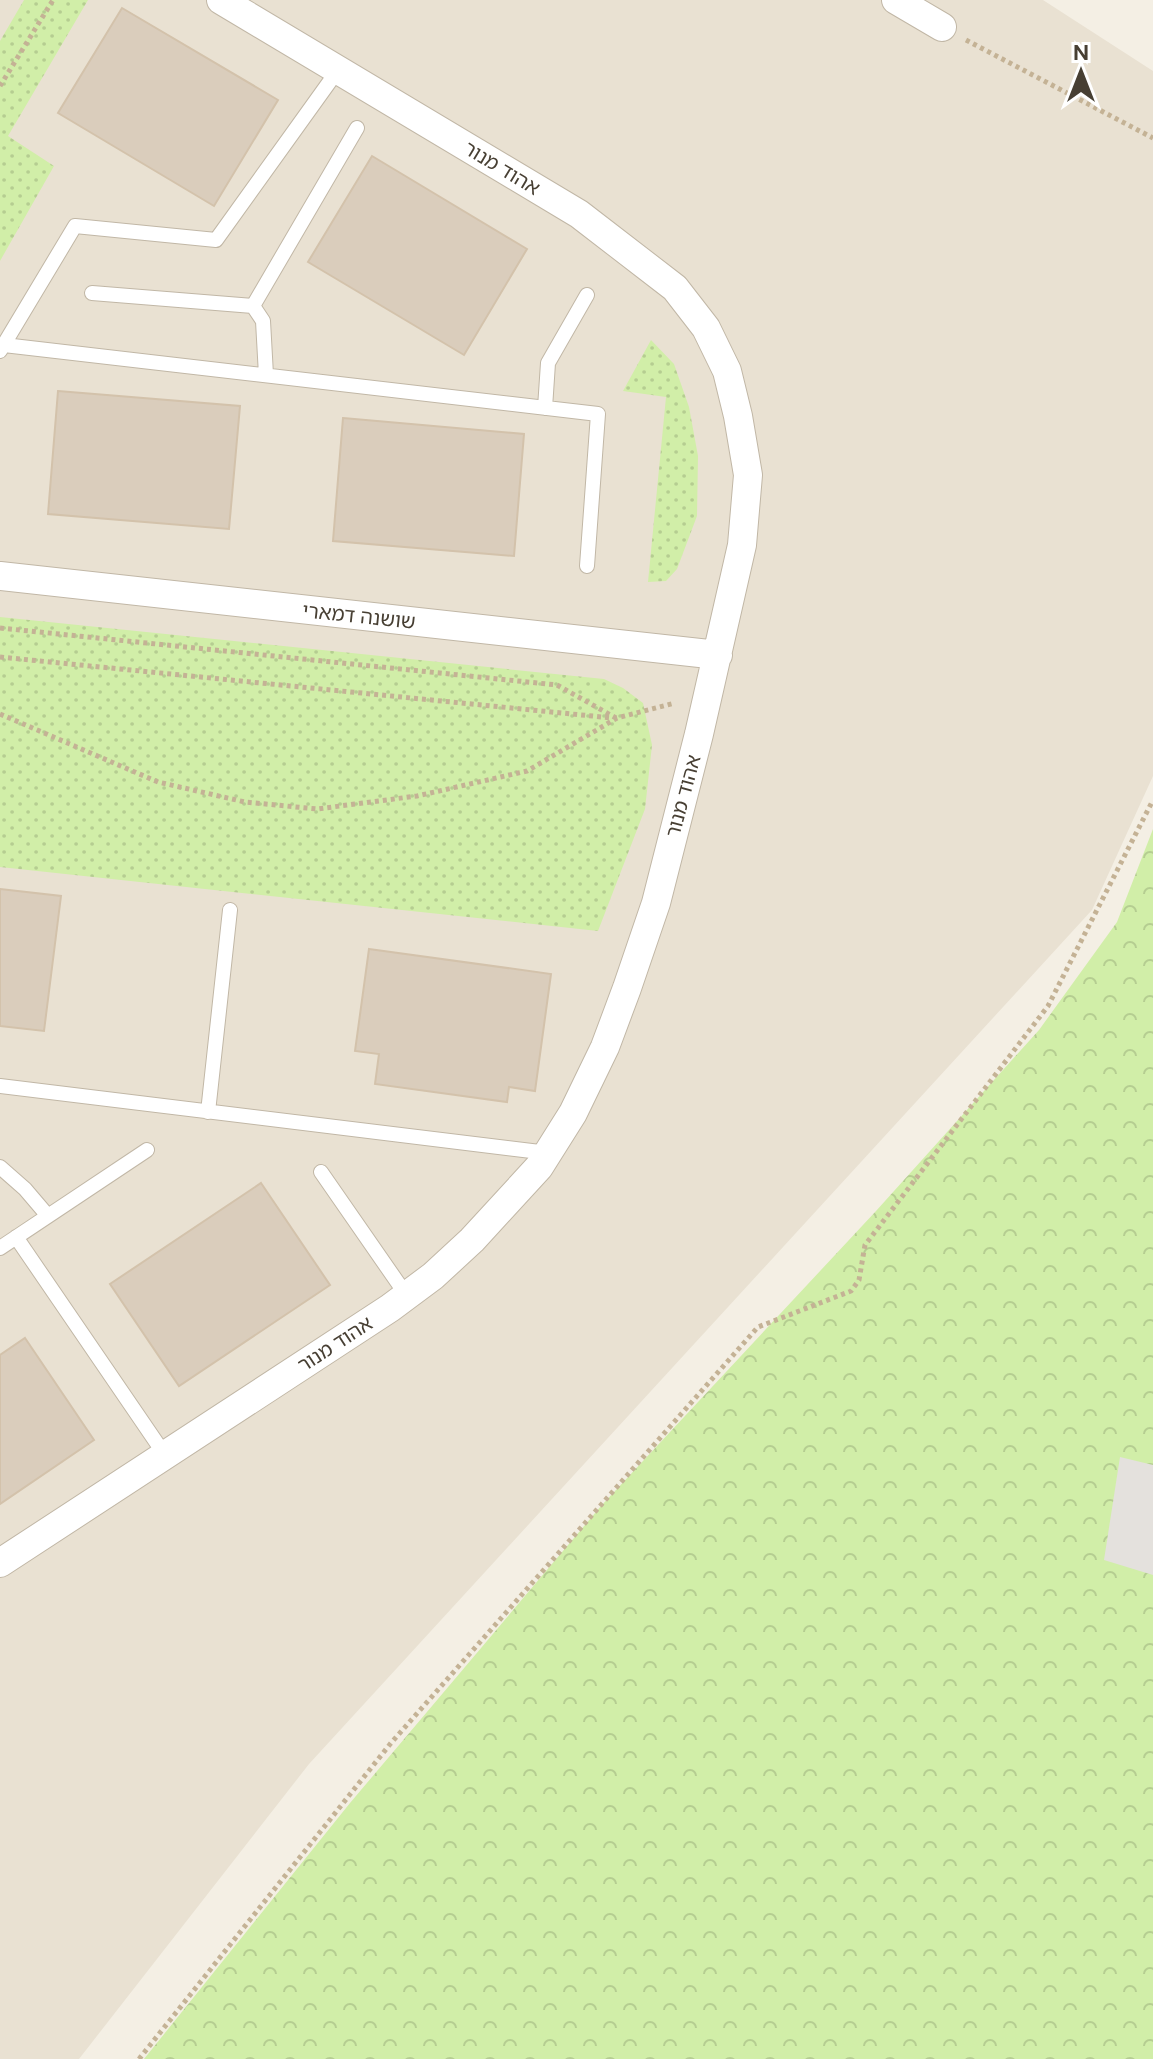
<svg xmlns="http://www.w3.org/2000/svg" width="1153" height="2059" viewBox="0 0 1153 2059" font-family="'DM Sans','Noto Sans Hebrew',sans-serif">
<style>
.residential{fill:#e9e1d2}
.grass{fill:url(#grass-dots)}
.forest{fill:url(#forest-crowns)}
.parking{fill:#e4e1dd}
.building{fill:#dacdbc;stroke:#d3c2ab;stroke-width:2}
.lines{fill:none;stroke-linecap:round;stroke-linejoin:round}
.lane-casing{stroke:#c1b7a6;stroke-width:16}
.street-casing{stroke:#c1b7a6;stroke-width:30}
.path{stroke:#c4b295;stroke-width:5;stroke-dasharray:4 4;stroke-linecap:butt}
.lane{stroke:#fff;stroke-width:14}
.street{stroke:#fff;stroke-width:28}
.labels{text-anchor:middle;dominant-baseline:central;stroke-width:6;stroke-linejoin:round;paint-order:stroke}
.street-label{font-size:20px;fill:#473f33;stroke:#fff}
</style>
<defs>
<pattern id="grass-dots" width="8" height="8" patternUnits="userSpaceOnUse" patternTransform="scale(2)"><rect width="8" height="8" fill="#d1eea8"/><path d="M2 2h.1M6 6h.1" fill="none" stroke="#b5cd91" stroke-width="1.8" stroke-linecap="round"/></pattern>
<pattern id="forest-crowns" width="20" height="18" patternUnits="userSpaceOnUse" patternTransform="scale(2)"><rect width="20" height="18" fill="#d1eea8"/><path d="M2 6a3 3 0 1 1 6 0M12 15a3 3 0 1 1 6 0" fill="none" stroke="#b5cd91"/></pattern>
</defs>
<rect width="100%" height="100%" fill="#f4efe4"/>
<!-- residential -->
<path class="residential" d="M 0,0 L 1043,0 L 1153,71 L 1153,776 L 1092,910 L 309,1764 L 79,2059 L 0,2059 Z"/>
<!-- grass -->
<path class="grass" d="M 24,0 L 88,0 L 8,136 L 54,166 L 0,261 L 0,41 Z
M 651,340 L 674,364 L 689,407 L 698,456 L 697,516 L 677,569 L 666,581 L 648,582 L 666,397 L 623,391 Z
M 0,617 L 604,679 L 623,688 L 643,703 L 652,745 L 645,809 L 598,931 L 0,867 Z"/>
<!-- forest -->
<path class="forest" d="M 1153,829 L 1153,2059 L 144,2059 L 350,1803 L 601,1506 L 876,1211 L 1039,1030 L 1117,922 Z"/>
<!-- parking -->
<path class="parking" d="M 1120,1457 L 1153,1465 L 1153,1575 L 1104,1560 Z"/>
<!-- building -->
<path class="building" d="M 122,8 L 278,100 L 214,206 L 58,113 Z
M 372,156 L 527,249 L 464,355 L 308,262 Z
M 58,391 L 240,406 L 229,529 L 48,514 Z
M 343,418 L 524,434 L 514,556 L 333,541 Z
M 0,889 L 61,896 L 44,1031 L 0,1026 Z
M 369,949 L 551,974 L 535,1091 L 509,1087 L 507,1102 L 375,1084 L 379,1054 L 355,1051 Z
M 261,1183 L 330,1285 L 179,1386 L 110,1284 Z
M 25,1338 L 94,1440 L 0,1504 L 0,1355 Z"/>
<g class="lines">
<!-- lane casing -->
<g class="lane-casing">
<path id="lane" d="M 92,293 L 253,306 L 263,321 L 266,375
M 253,306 L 357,128
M 4,345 L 598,414 L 587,566
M 0,351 L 75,226 L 216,240 L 338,70
M 545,408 L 548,363 L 587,295
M 0,1086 L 548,1153
M 208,1112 L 230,910
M 0,1167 L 25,1189 L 48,1216
M 321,1172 L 407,1296
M 16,1237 L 165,1455
M 0,1248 L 147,1150"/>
</g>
<!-- street casing -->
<g class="street-casing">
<path id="street" d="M 896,0 L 942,27
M 0,576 L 718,655
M 0,1563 L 390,1308 L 433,1276 L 472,1240 L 539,1167 L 573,1113 L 605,1047 L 627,988 L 656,903 L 699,734 L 742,545 L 748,475 L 738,416 L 727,371 L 706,328 L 675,288 L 579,214 L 221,0"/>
</g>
<!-- path -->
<path class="path" d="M 966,40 L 1153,138
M 0,86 L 53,0
M 0,628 L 557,685 L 616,718
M 0,657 L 612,718
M 0,714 L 158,782 L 245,802 L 317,809 L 417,796 L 527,771 L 617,718 L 675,703
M 139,2059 L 391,1743 L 758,1327 L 851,1291 L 859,1280 L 865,1245 L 1048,1006 L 1153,800"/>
<!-- lane -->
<use href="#lane" class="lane"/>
<!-- street -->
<use href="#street" class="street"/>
</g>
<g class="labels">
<!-- street labels -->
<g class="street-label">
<text transform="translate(502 168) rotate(31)">אהוד מנור</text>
<text transform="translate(359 616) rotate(6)">שושנה דמארי</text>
<text transform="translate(683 796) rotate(-75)">אהוד מנור</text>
<text transform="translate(335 1344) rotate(-33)">אהוד מנור</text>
</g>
</g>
<!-- north arrow -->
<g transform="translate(1081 72)" stroke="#ffffff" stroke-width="6" paint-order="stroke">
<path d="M0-6L14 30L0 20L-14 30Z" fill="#473f33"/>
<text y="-12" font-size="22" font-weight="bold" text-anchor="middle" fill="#473f33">N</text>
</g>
</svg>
